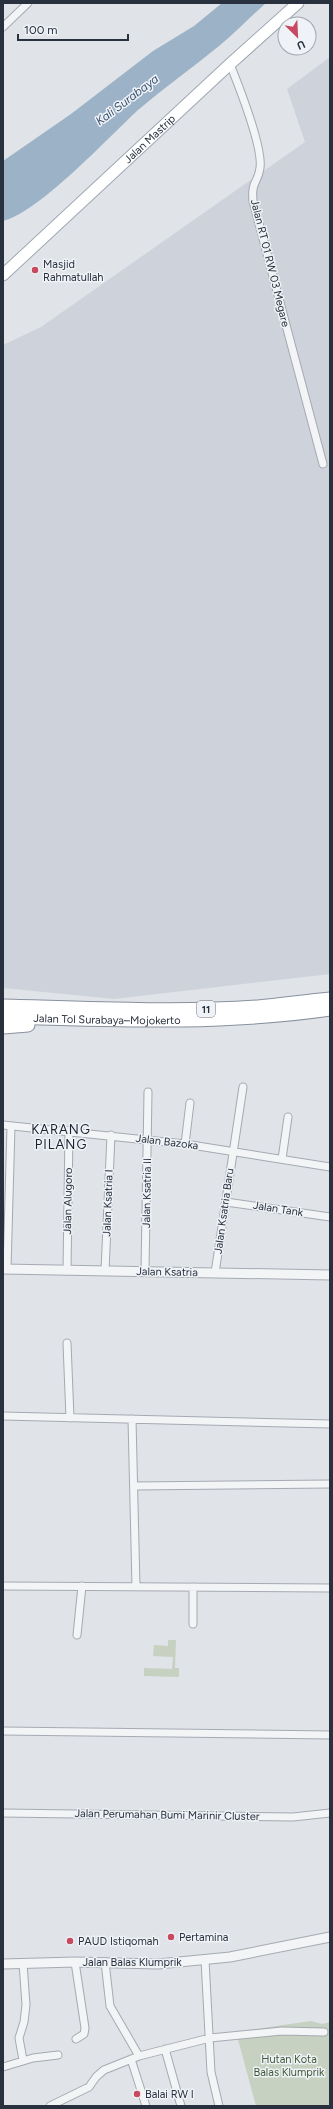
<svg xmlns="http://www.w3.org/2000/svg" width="333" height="2109" viewBox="0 0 333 2109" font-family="Figtree,sans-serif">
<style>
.built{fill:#ced2da}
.green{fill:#c6d1c1}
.water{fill:#9cb2c6}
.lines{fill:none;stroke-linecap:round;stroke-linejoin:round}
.minor-casing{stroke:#a5aab2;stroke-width:9}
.tertiary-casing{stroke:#a5aab2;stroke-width:11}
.primary-casing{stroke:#9fa8b3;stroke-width:13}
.motorway-casing{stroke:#88919e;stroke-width:15}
.minor{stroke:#f2f4f6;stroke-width:7}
.tertiary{stroke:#f2f4f6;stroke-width:9}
.primary{stroke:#fff;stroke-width:11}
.motorway{stroke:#fff;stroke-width:13}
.poi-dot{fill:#c74a60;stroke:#eff2f6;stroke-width:1.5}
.labels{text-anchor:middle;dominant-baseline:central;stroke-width:3;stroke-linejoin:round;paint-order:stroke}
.shield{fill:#eff2f6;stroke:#646b75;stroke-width:1}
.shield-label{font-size:10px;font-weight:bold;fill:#29313e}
.street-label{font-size:11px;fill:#29313e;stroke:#eff2f6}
.poi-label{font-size:11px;fill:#29313e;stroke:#eff2f6;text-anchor:start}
.park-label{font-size:11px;fill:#3e5937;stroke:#eff2f6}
.water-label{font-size:12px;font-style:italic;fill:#355170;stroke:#eff2f6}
.quarter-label{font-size:13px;letter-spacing:1px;fill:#1b232f;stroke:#eff2f6}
</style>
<rect width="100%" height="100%" fill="#e0e3e8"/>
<!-- built -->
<path class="built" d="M 330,57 L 330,974 L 114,999 L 3,988 L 3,345 L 41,327 L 305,142 L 287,89 Z"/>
<!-- green -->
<path class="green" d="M 168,1640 L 176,1640 L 175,1668 L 179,1668 L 179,1677 L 144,1676 L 144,1668 L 172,1669 L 173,1657 L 153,1656 L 154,1645 L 168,1646 Z
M 311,2021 L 322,2024 L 330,2022 L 330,2106 L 256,2106 L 236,2032 Z"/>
<!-- water -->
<path class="water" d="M 222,3 L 266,3 C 250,17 235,33 219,46 C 192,68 164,88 138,110 C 109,137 38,213 3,221 L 3,161 L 71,114 L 153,51 L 194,26 Z"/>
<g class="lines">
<!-- minor casing -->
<g class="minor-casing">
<path id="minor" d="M 3,27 L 28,3
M 230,64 C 238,84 263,148 260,168 C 258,183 251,181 253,201 L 323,464
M 3,1125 L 185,1144 L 330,1167
M 185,1144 L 190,1103
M 282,1159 L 288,1117
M 226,1202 L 330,1217
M 7,1269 L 11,1126
M 67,1271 L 69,1130
M 105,1271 L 111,1135
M 145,1271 L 148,1092
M 215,1273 L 243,1087
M 67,1343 L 70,1418
M 3,1416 L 330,1424
M 132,1419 L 136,1587
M 134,1486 L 330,1484
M 3,1586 L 330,1588
M 193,1624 L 193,1587
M 77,1635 L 82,1586
M 3,1731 L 330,1735
M 3,1813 L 293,1817 L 330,1813
M 205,1960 L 211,2072 L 219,2106
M 75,1962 L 85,2028 L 84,2034 L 76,2039
M 105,1962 L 110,2006 L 139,2056
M 165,2049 L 181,2106
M 131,2059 L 146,2106
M 23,2060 L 19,2038 L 24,2022 L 26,2005 L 23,1963
M 3,2067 L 33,2058 L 58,2055
M 50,2106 L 89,2087 L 96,2077 L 104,2070 L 139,2056 L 210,2038 L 282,2031 L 324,2032"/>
</g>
<!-- tertiary casing -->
<g class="tertiary-casing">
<path id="tertiary" d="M 3,1269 L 330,1275
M 3,1964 L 75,1962 L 158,1964 L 179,1962 L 230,1957 L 330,1937"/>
</g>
<!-- primary casing -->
<g class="primary-casing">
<g id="primary">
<path id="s1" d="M 3,275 L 230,64 L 298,3"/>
</g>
</g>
<!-- motorway casing -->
<g class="motorway-casing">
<g id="motorway">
<path d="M 3,1006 C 88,1008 173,1013 258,1007 C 282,1005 306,1001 330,999"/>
<path id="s2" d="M 3,1017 C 112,1020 222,1025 330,1009"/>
<path d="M 3,1027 L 28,1025"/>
</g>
</g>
<!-- minor -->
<use href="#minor" class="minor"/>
<!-- tertiary -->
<use href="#tertiary" class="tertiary"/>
<!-- primary -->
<use href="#primary" class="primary"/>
<!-- motorway -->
<use href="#motorway" class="motorway"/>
</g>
<!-- markers -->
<g class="poi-dot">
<circle cx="35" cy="270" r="4"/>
<circle cx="171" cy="1937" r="4"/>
<circle cx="70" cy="1941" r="4"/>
<circle cx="137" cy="2094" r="4"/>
</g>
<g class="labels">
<!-- shield labels -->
<rect class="shield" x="197" y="1001" width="18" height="16" rx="3"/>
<g class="shield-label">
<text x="206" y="1009">11</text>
</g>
<!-- street labels -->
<g class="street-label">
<text stroke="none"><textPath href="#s1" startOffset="200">Jalan Mastrip</textPath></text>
<text transform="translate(270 263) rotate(76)">Jalan RT 01 RW 03 Megare</text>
<text stroke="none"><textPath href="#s2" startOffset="104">Jalan Tol Surabaya–Mojokerto</textPath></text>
<text transform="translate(167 1142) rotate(7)">Jalan Bazoka</text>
<text transform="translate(147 1193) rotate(-89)">Jalan Ksatria II</text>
<text transform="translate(68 1201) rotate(-89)">Jalan Alugoro</text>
<text transform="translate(108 1203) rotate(-88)">Jalan Ksatria I</text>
<text transform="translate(278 1209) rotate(9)">Jalan Tank</text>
<text transform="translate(224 1211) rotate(-82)">Jalan Ksatria Baru</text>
<text transform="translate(167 1272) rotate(1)">Jalan Ksatria</text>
<text transform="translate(167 1815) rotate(1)">Jalan Perumahan Bumi Marinir Cluster</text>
<text x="132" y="1962">Jalan Balas Klumprik</text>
</g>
<!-- poi labels -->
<g class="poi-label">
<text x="43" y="264">Masjid<tspan x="43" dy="13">Rahmatullah</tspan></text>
<text x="179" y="1937">Pertamina</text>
<text x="78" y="1941">PAUD Istiqomah</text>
<text x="145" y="2094">Balai RW I</text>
</g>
<!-- park labels -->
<g class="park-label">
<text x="289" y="2059">Hutan Kota<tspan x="289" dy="13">Balas Klumprik</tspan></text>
</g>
<!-- water labels -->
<g class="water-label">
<text transform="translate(127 100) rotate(-37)">Kali Surabaya</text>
</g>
<!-- quarter labels -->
<g class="quarter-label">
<text x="61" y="1129">KARANG<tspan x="61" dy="15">PILANG</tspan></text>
</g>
</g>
<!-- border -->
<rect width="333" height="2109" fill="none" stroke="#29313e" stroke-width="8"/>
<!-- north arrow -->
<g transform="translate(297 36) rotate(156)"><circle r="19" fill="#eff2f6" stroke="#a0a5ac"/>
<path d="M0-3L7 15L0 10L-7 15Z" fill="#c74a60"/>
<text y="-6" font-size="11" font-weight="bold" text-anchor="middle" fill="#29313e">U</text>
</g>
<!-- scale -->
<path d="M18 34v6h110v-6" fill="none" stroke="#29313e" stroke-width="2"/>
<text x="24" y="34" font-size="12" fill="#29313e" stroke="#eff2f6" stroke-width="3" paint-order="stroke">100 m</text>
</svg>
